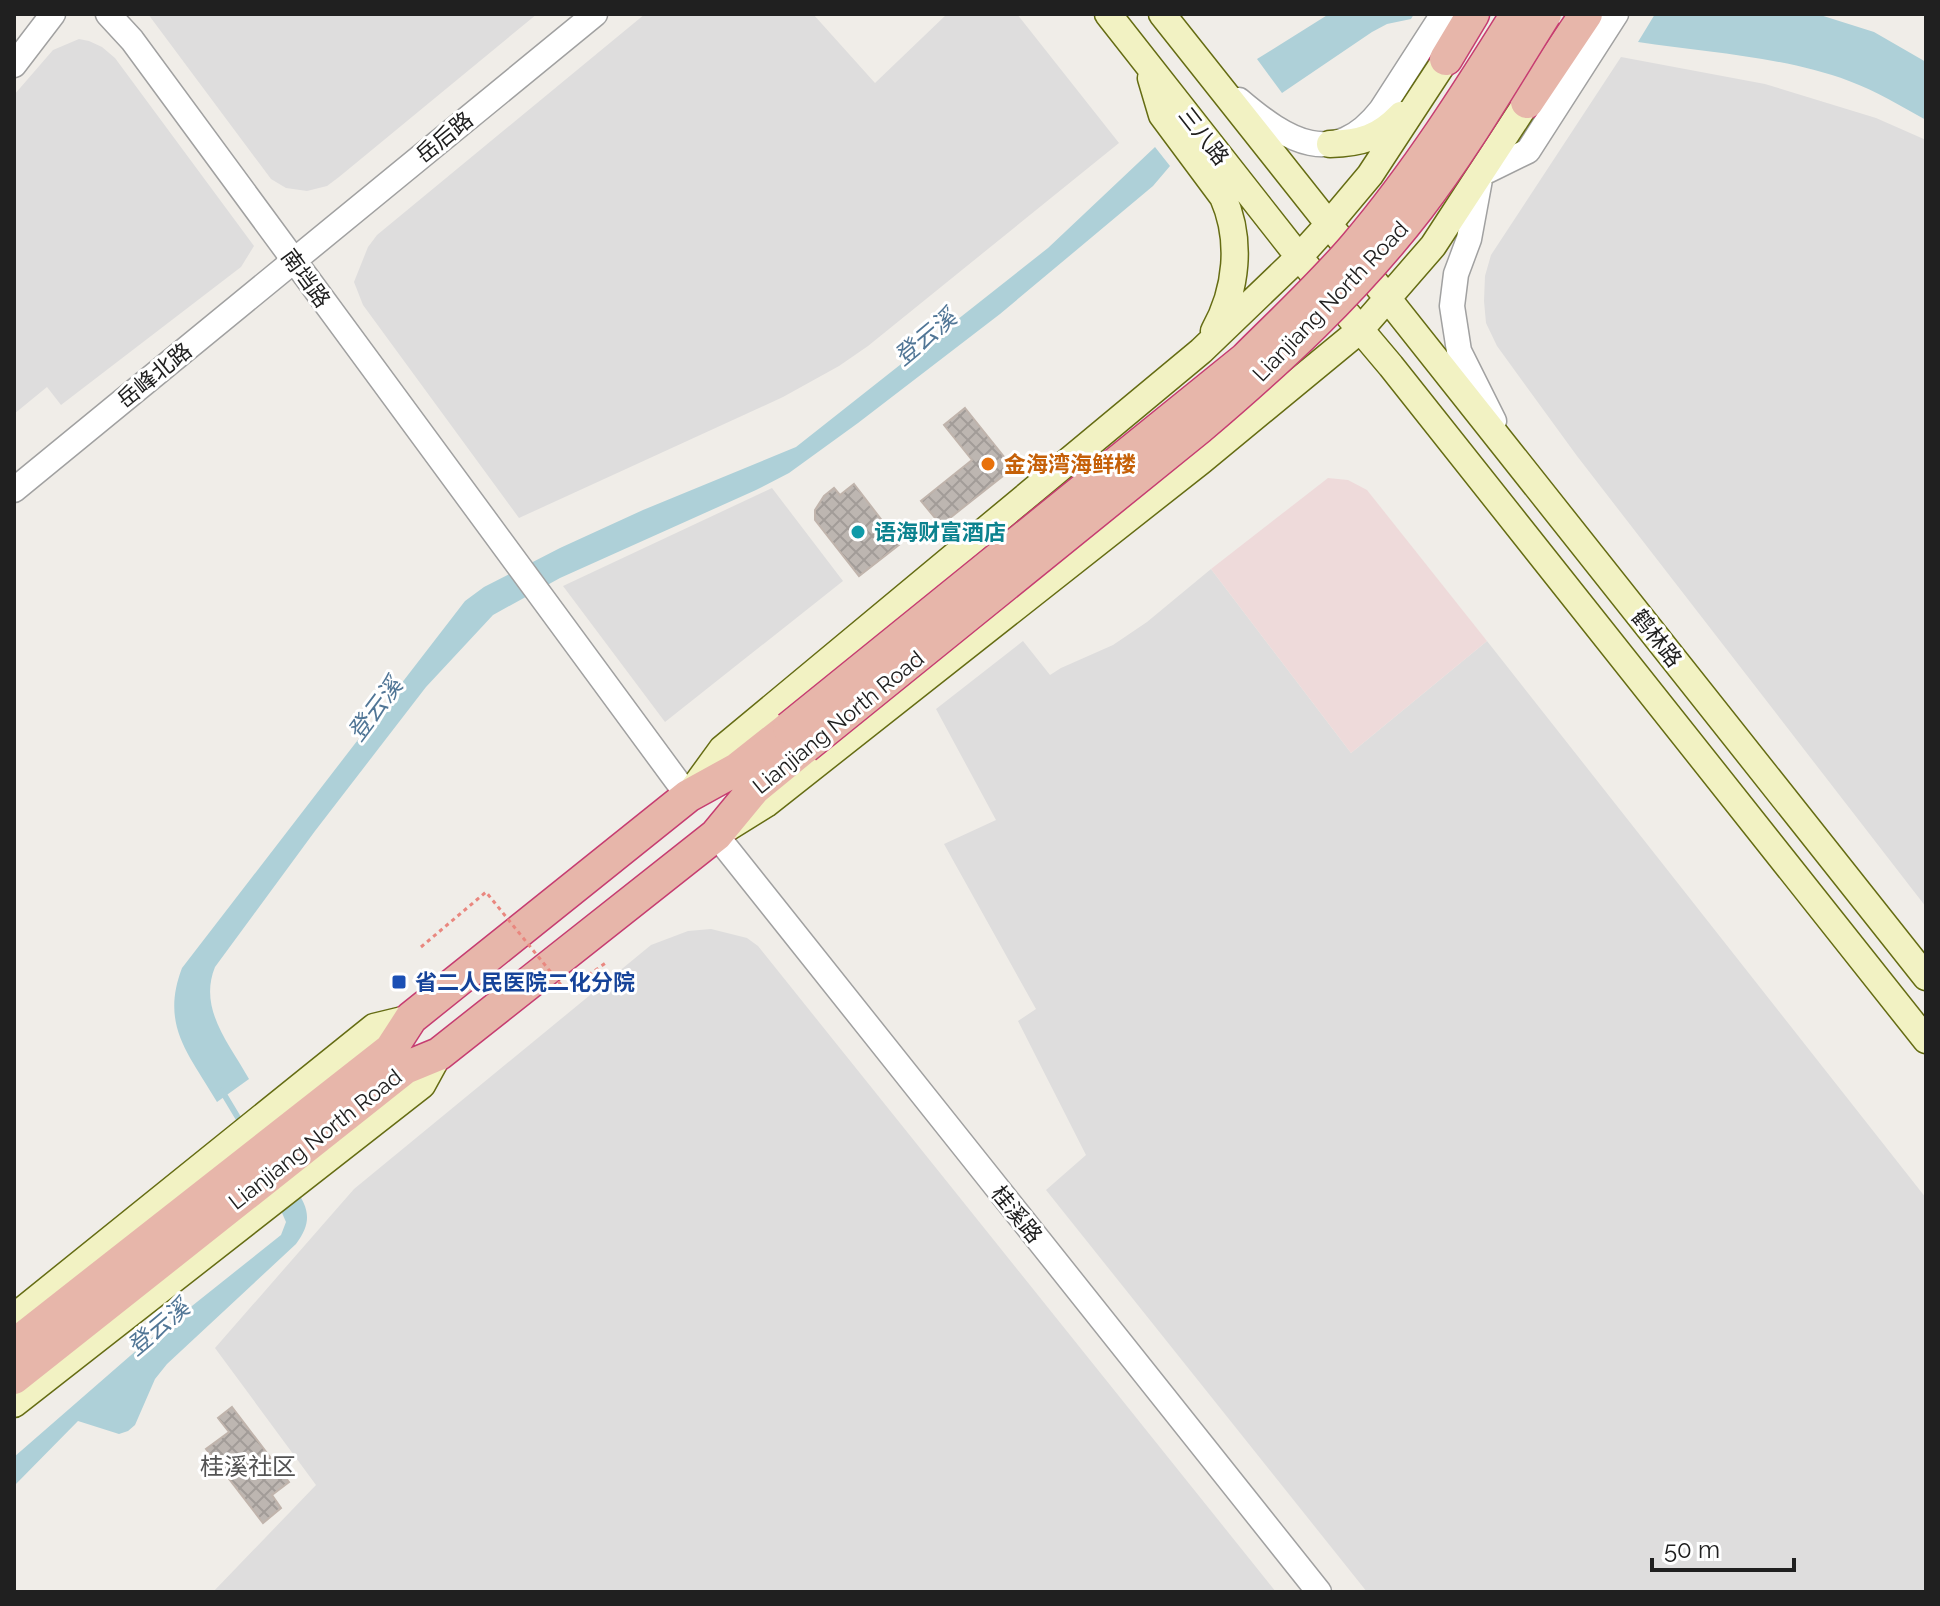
<svg xmlns="http://www.w3.org/2000/svg" width="1940" height="1606" viewBox="0 0 1940 1606" font-family="Raleway,'Noto Sans SC',sans-serif">
<style>
.residential{fill:#dedddd}
.commercial{fill:#eedada}
.water{fill:#aed0d8}
.lines{fill:none;stroke-linecap:round;stroke-linejoin:round}
.stream{stroke:#aed0d8;stroke-width:6}
.building{fill:url(#building-cross-hatch);stroke:#c0b4ac;stroke-width:2}
.tertiary-casing{stroke:#a1a1a1;stroke-width:27}
.secondary-casing{stroke:#656c13;stroke-width:29}
.trunk-casing{stroke:#c63d71;stroke-width:35}
.tertiary{stroke:#fff;stroke-width:24}
.secondary{stroke:#f2f2c3;stroke-width:26}
.trunk{stroke:#e7b6aa;stroke-width:32}
.trunk-bridge-casing{stroke:#c63d71;stroke-width:35;stroke-linecap:butt}
.path-bridge{stroke:#e9877f;stroke-width:3;stroke-dasharray:4 4;stroke-linecap:butt}
.trunk-bridge{stroke:#e7b6aa;stroke-width:32}
.food-dot{fill:#e8710a;stroke:#fff;stroke-width:3}
.culture-dot{fill:#0f9aa8;stroke:#fff;stroke-width:3}
.transit-dot{fill:#1a4fb4;stroke:#fff;stroke-width:3}
.labels{text-anchor:middle;dominant-baseline:central;stroke-width:6;stroke-linejoin:round;paint-order:stroke}
.street-label{font-size:22px;fill:#202020;stroke:#fff}
.food-label{font-size:22px;font-weight:bold;fill:#c56008;stroke:#fff;text-anchor:start}
.culture-label{font-size:22px;font-weight:bold;fill:#0d838f;stroke:#fff;text-anchor:start}
.transit-label{font-size:22px;font-weight:bold;fill:#164399;stroke:#fff;text-anchor:start}
.water-label{font-size:24px;font-style:italic;fill:#517696;stroke:#fff}
.neighbourhood-label{font-size:24px;fill:#535353;stroke:#fff}
</style>
<defs>
<pattern id="building-cross-hatch" width="8" height="8" patternUnits="userSpaceOnUse" patternTransform="scale(2)"><rect width="8" height="8" fill="#bdb6b1"/><path d="M0 0l8 8M0 8l8-8" fill="none" stroke="#a29c98"/></pattern>
</defs>
<rect width="100%" height="100%" fill="#f0ede8"/>
<!-- residential -->
<path class="residential" d="M 148,14 L 537,14 L 339,177 L 327,186 L 307,191 L 286,188 L 271,179 Z
M 645,14 L 813,14 L 875,83 L 947,14 L 1017,14 L 1119,143 L 868,346 L 839,366 L 783,397 L 519,518 L 363,305 L 354,282 L 368,247 L 377,235 Z
M 79,39 L 89,41 L 102,47 L 115,58 L 254,246 L 241,267 L 61,405 L 47,387 L 14,414 L 14,95 L 53,50 Z
M 1621,57 L 1765,84 L 1876,118 L 1926,140 L 1926,907 L 1577,456 L 1497,346 L 1486,323 L 1484,301 L 1485,276 L 1491,255 Z
M 772,488 L 843,581 L 665,722 L 563,586 Z
M 1211,569 L 1351,753 L 1487,641 L 1926,1198 L 1926,1592 L 1367,1592 L 1046,1190 L 1086,1155 L 1018,1021 L 1036,1009 L 944,844 L 996,820 L 936,709 L 1023,641 L 1050,675 L 1061,668 L 1113,645 L 1147,622 Z
M 711,929 L 747,938 L 758,946 L 1276,1592 L 213,1592 L 316,1485 L 215,1348 L 354,1189 L 651,945 L 688,931 Z"/>
<!-- commercial -->
<path class="commercial" d="M 1328,478 L 1348,480 L 1367,490 L 1487,641 L 1351,753 L 1211,569 Z"/>
<!-- water -->
<path class="water" d="M 1329,14 L 1414,14 L 1411,19 L 1387,24 L 1372,32 L 1282,93 L 1257,59 Z
M 1655,14 L 1817,14 L 1874,32 L 1926,62 L 1926,120 C 1901,106 1876,91 1849,81 C 1785,57 1706,52 1638,42 Z
M 1155,147 L 1170,166 L 1153,186 L 1000,314 L 858,423 L 789,473 L 756,490 L 560,578 L 493,615 L 426,687 L 315,831 L 215,967 C 198,1009 229,1043 249,1079 L 217,1102 C 189,1054 160,1026 182,968 L 465,601 L 484,587 L 560,548 L 643,510 L 796,447 L 1048,248 Z
M 294,1187 C 310,1209 312,1222 296,1244 L 167,1364 L 155,1379 L 135,1425 L 128,1431 L 119,1434 L 78,1421 L 14,1486 L 14,1457 L 138,1349 L 281,1235 L 286,1222 L 279,1206 Z"/>
<g class="lines">
<!-- stream -->
<path class="stream" d="M 222,1091 L 243,1126"/>
</g>
<!-- building -->
<path class="building" d="M 965,408 L 1013,468 L 941,525 L 921,501 L 972,460 L 944,425 Z
M 854,484 L 900,544 L 859,576 L 815,520 L 815,510 L 824,496 L 834,488 L 840,495 Z
M 232,1407 L 289,1482 L 272,1495 L 281,1508 L 263,1523 L 206,1449 L 229,1432 L 218,1418 Z"/>
<g class="lines">
<!-- tertiary casing -->
<g class="tertiary-casing">
<path id="tertiary" d="M 108,14 L 132,40 L 688,796
M 14,65 L 53,14
M 1239,100 C 1287,141 1334,170 1381,110 L 1443,14
M 1494,421 L 1459,351 L 1452,306 L 1456,274 L 1469,239 L 1481,174 L 1528,151 L 1616,14
M 14,490 L 595,14
M 716,835 L 1319,1592"/>
</g>
<!-- secondary casing -->
<g class="secondary-casing">
<path id="secondary" d="M 1108,14 L 1299,257 L 1391,366 L 1926,1040
M 1162,14 L 1926,977
M 1151,78 L 1162,115 L 1223,197 C 1242,240 1237,290 1214,331
M 1330,144 C 1361,143 1379,138 1401,115
M 690,793 L 722,749 L 1201,351 L 1299,257 L 1328,225 L 1370,175 L 1446,59
M 729,827 L 766,804 L 1201,461 L 1360,330 L 1433,246 L 1527,102
M 14,1317 L 374,1027 L 411,1018
M 14,1404 L 422,1085 L 439,1054"/>
</g>
<!-- trunk casing -->
<g class="trunk-casing">
<path id="trunk" d="M 1446,59 L 1473,14
M 1527,102 L 1586,14
M 14,1345 L 391,1049 L 411,1018 L 688,796 L 737,769 L 789,728
M 14,1378 L 405,1068 L 439,1054 L 716,835 L 754,789 L 805,747"/>
</g>
<!-- tertiary -->
<use href="#tertiary" class="tertiary"/>
<!-- secondary -->
<use href="#secondary" class="secondary"/>
<!-- trunk -->
<use href="#trunk" class="trunk"/>
<!-- trunk-bridge casing -->
<g class="trunk-bridge-casing">
<path id="trunk-bridge" d="M 789,728 L 1245,359 C 1282,322 1322,285 1356,245 C 1417,173 1467,94 1517,14
M 805,747 L 1199,428 C 1278,361 1354,291 1418,208 C 1465,147 1504,79 1545,14"/>
</g>
<!-- path-bridge -->
<path class="path-bridge" d="M 421,947 L 486,892 L 566,991 L 607,962"/>
<!-- trunk-bridge -->
<use href="#trunk-bridge" class="trunk-bridge"/>
</g>
<!-- markers -->
<circle class="food-dot" cx="988" cy="464" r="8"/>
<circle class="culture-dot" cx="858" cy="532" r="8"/>
<rect class="transit-dot" x="391" y="974" width="16" height="16" rx="4"/>
<g class="labels">
<!-- street labels -->
<g class="street-label">
<text transform="translate(1204 136) rotate(52)">三八路</text>
<text transform="translate(444 137) rotate(-39)">岳后路</text>
<text transform="translate(306 278) rotate(54)">南垱路</text>
<text transform="translate(1330 301) rotate(-46)">Lianjiang North Road</text>
<text transform="translate(154 375) rotate(-39)">岳峰北路</text>
<text transform="translate(1657 638) rotate(52)">鹤林路</text>
<text transform="translate(838 722) rotate(-39)">Lianjiang North Road</text>
<text transform="translate(315 1139) rotate(-38)">Lianjiang North Road</text>
<text transform="translate(1017 1214) rotate(51)">桂溪路</text>
</g>
<!-- food labels -->
<g class="food-label">
<text x="1004" y="464">金海湾海鲜楼</text>
</g>
<!-- culture labels -->
<g class="culture-label">
<text x="874" y="532">语海财富酒店</text>
</g>
<!-- transit labels -->
<g class="transit-label">
<text x="415" y="982">省二人民医院二化分院</text>
</g>
<!-- water labels -->
<g class="water-label">
<text transform="translate(925 337) rotate(-40)">登云溪</text>
<text transform="translate(375 709) rotate(-53)">登云溪</text>
<text transform="translate(158 1327) rotate(-40)">登云溪</text>
</g>
<!-- neighbourhood labels -->
<g class="neighbourhood-label">
<text x="248" y="1466">桂溪社区</text>
</g>
</g>
<!-- border -->
<rect width="1940" height="1606" fill="none" stroke="#202020" stroke-width="32"/>
<!-- scale -->
<path d="M1652 1558v12h142v-12" fill="none" stroke="#202020" stroke-width="4"/>
<text x="1664" y="1558" font-size="24" fill="#202020" stroke="#ffffff" stroke-width="6" paint-order="stroke">50 m</text>
</svg>
